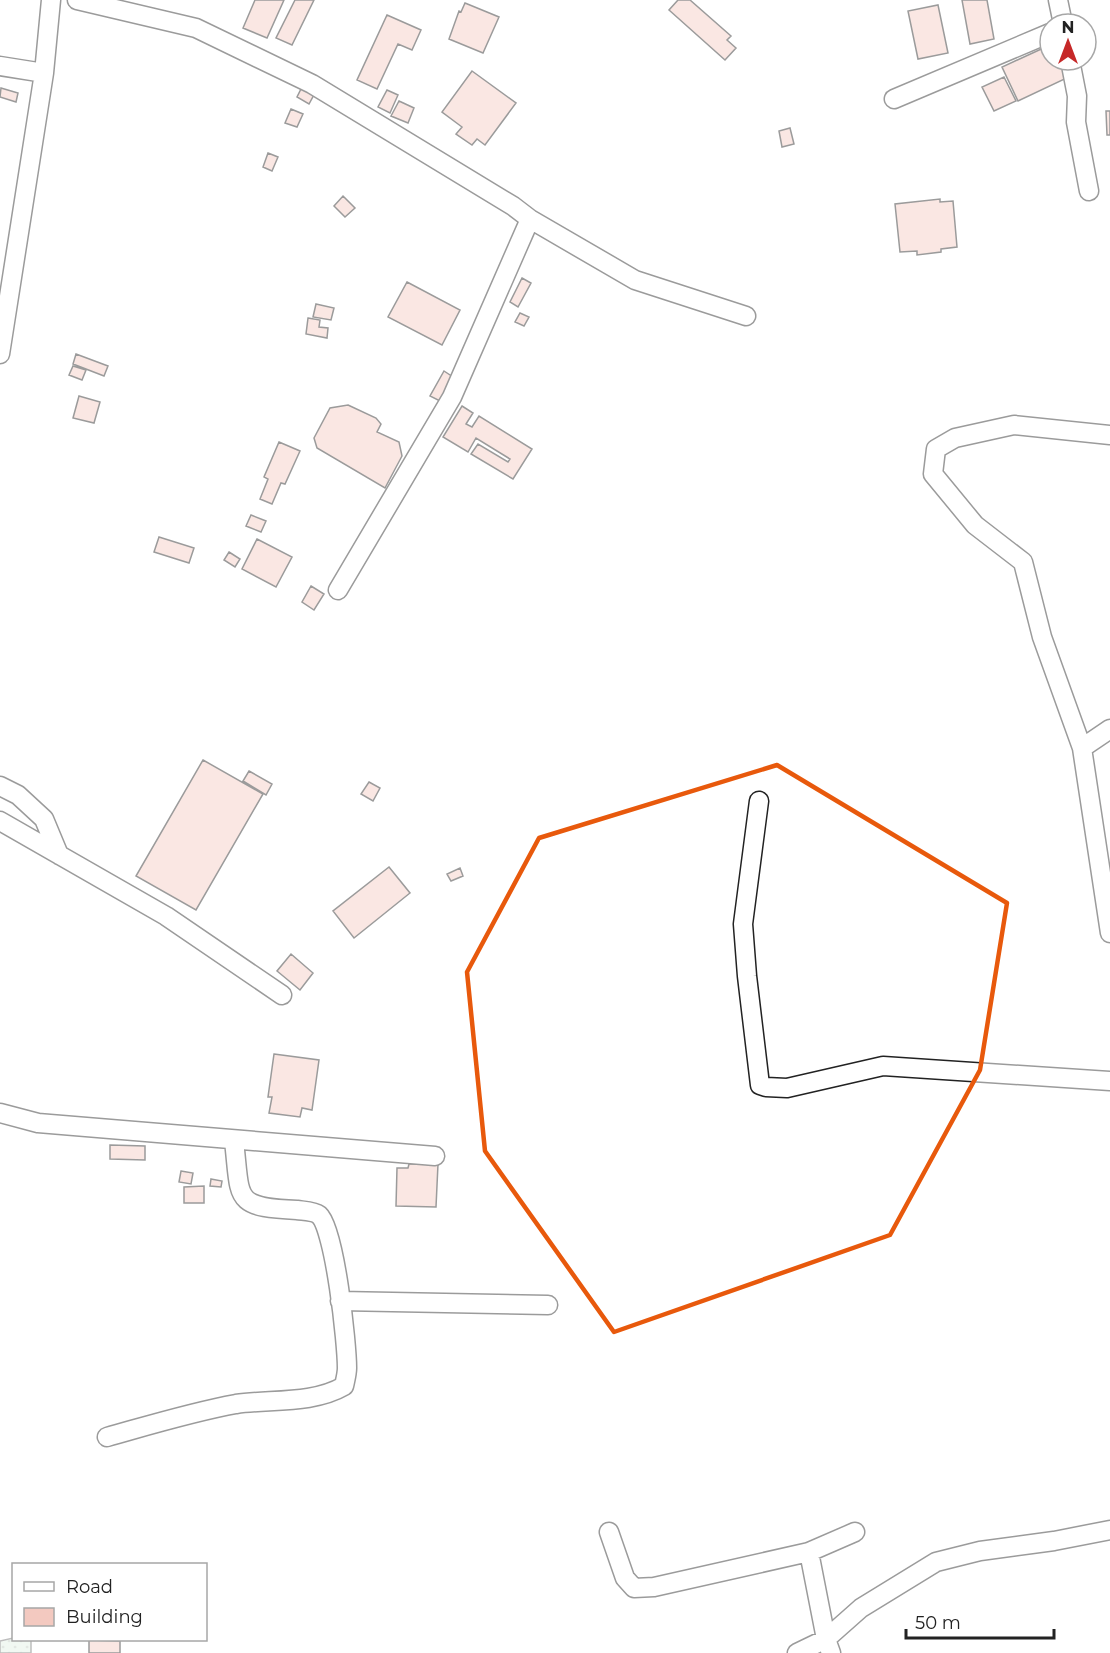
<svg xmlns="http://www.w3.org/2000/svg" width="1110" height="1653" viewBox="0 0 1110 1653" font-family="Montserrat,sans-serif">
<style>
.garden{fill:url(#garden-dots);stroke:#6f6f6f;stroke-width:1.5}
.building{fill:#f3c9c0;stroke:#222;stroke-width:1.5}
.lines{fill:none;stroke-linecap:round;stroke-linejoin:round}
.street-casing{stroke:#222;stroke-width:21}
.street{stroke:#fff;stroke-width:18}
.marked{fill:none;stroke:#e8590c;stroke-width:4.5;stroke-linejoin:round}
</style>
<defs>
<pattern id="garden-dots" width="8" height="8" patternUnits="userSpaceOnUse" patternTransform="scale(1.5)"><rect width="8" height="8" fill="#e0efe3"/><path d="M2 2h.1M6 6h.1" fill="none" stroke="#c0cdc2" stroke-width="1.8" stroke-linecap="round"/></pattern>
</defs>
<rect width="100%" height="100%" fill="#fff"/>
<!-- garden -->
<path class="garden" d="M 13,1638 L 14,1640 L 31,1640 L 31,1653 L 0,1653 L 0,1641 Z"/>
<!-- building -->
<path class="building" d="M 255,0 L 284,0 L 267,38 L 243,28 Z
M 295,0 L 314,0 L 292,45 L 276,38 Z
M 678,0 L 690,0 L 731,36 L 727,40 L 736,48 L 725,60 L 669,10 Z
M 962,0 L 987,0 L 994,39 L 970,44 Z
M 465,3 L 499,17 L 483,53 L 449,39 L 459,11 L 461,12 Z
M 938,5 L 948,53 L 918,59 L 908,11 Z
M 387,15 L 421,30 L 412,50 L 398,44 L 377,89 L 357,80 Z
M 1050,45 L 1050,60 L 1063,60 L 1071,76 L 1018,101 L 1002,67 Z
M 472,71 L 516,103 L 485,145 L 477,139 L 472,145 L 456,134 L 462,127 L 442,112 Z
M 1004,77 L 1016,101 L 994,111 L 982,87 Z
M 303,85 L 316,91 L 309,104 L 297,97 Z
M 1,88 L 18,93 L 16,102 L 0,97 Z
M 387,90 L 398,95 L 390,113 L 378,107 Z
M 399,101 L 414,108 L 408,123 L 391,116 Z
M 291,109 L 303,114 L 297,127 L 285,123 Z
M 1106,111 L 1110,111 L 1110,135 L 1107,135 Z
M 790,128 L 794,144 L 782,147 L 779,131 Z
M 268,153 L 278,157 L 272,171 L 263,167 Z
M 343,196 L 355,208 L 345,217 L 334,206 Z
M 940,199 L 940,202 L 953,201 L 957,247 L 941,249 L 941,252 L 917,255 L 917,251 L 900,252 L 895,204 Z
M 522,278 L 531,283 L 518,307 L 510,302 Z
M 407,282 L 460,310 L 442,345 L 388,317 Z
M 316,304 L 334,308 L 331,320 L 313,317 Z
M 520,313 L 529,317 L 524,326 L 515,322 Z
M 308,318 L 320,320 L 319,327 L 328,328 L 327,338 L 306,334 Z
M 76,354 L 108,366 L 104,376 L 73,364 Z
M 73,366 L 86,370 L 82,380 L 69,375 Z
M 444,371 L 453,377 L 440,401 L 430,396 Z
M 79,396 L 100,402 L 94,423 L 73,418 Z
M 348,405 L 376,418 L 381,424 L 377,432 L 399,442 L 402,456 L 385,488 L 317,448 L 314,438 L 330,408 Z
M 462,406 L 473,413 L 466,424 L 472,427 L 479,416 L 532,449 L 513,479 L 471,454 L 478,444 L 508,462 L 510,459 L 476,438 L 468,452 L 443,437 Z
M 279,442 L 300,451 L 285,484 L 281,483 L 272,504 L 260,499 L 268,479 L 264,477 Z
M 251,515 L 266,521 L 261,532 L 246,526 Z
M 159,537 L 194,548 L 189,563 L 154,552 Z
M 257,539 L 292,557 L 276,587 L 242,569 Z
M 229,552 L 240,559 L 235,567 L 224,560 Z
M 311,586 L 324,594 L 314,610 L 302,602 Z
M 203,760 L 263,794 L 196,910 L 136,876 Z
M 249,771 L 272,784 L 266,795 L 243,781 Z
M 369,782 L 380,788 L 373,801 L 361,794 Z
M 389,867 L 410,893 L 354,938 L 333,911 Z
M 460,868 L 463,876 L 451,881 L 447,874 Z
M 291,954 L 313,973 L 300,990 L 277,971 Z
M 274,1054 L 319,1060 L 312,1110 L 302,1108 L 300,1117 L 269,1113 L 272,1097 L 268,1097 Z
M 110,1145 L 145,1146 L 145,1160 L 110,1159 Z
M 409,1164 L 438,1164 L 436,1207 L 396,1206 L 397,1168 L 408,1168 Z
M 181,1171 L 193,1173 L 191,1184 L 179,1182 Z
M 211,1179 L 222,1181 L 221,1187 L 210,1186 Z
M 204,1186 L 204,1203 L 184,1203 L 184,1187 Z
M 89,1640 L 120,1641 L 120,1653 L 89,1653 Z"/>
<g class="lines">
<!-- street casing -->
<g class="street-casing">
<path id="street" d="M 77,0 L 196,28 L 312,84 L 513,206 L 530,219 L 635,280 L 746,316
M 1058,0 L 1063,24
M 1070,60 L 1077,96 L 1076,122 L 1089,191
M 0,66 L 44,73
M 894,99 L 1050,33
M 0,354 L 44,73 L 51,0
M 1110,435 L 1014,425 L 955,438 L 936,449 L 933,474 L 975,525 L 1023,562 L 1042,637 L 1082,748 L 1110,933
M 338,590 L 452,397 L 530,219
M 1082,748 L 1110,729
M 0,786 L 18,795 L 44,819 L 59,855
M 759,801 L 743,924 L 747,976 L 760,1085 L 766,1087 L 787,1088 L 883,1066 L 1110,1081
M 0,821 L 166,916 L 282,995
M 0,1113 L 38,1123 L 435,1156
M 340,1301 L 548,1305
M 107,1437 C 150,1425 192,1412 236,1404 C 271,1399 313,1404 344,1386 C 345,1381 347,1374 347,1368 C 347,1344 335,1229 319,1215 C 314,1211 304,1211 297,1210 C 232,1207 241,1200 234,1141
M 609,1532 L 625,1578 L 634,1588 L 654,1587 L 809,1552 L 855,1532
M 809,1552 L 826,1639 L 831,1653
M 797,1653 L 826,1639 L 861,1608 L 936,1562 L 980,1551 L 1054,1541 L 1110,1530"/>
</g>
<!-- street -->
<use href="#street" class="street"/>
</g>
<!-- marked area -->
<path d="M0 0H1110V1653H0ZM 777,765 L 1007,903 L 980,1070 L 890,1235 L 614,1332 L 485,1151 L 467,972 L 539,838 Z" fill="#fff" fill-opacity=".55" fill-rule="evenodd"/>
<path class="marked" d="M 777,765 L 1007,903 L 980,1070 L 890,1235 L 614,1332 L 485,1151 L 467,972 L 539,838 Z"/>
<!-- legend -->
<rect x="12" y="1563" width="195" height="78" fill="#ffffff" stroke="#a7a7a7" stroke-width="1.5"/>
<rect x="24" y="1582" width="30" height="9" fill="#ffffff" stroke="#a7a7a7" stroke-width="1.5"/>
<text x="66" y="1593" font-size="18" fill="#222222">Road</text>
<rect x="24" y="1608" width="30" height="18" fill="#f3c9c0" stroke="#a7a7a7" stroke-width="1.5"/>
<text x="66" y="1623" font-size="18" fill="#222222">Building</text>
<!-- north arrow -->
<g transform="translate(1068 42)"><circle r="28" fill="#ffffff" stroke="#a7a7a7" stroke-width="1.5"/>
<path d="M0-4.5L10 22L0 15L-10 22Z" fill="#c62828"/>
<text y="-9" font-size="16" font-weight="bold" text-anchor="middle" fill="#222222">N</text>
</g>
<!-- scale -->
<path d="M906 1629v9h148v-9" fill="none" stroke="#222222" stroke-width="3"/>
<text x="915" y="1629" font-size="18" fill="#222222" stroke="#ffffff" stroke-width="4.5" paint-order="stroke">50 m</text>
</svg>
